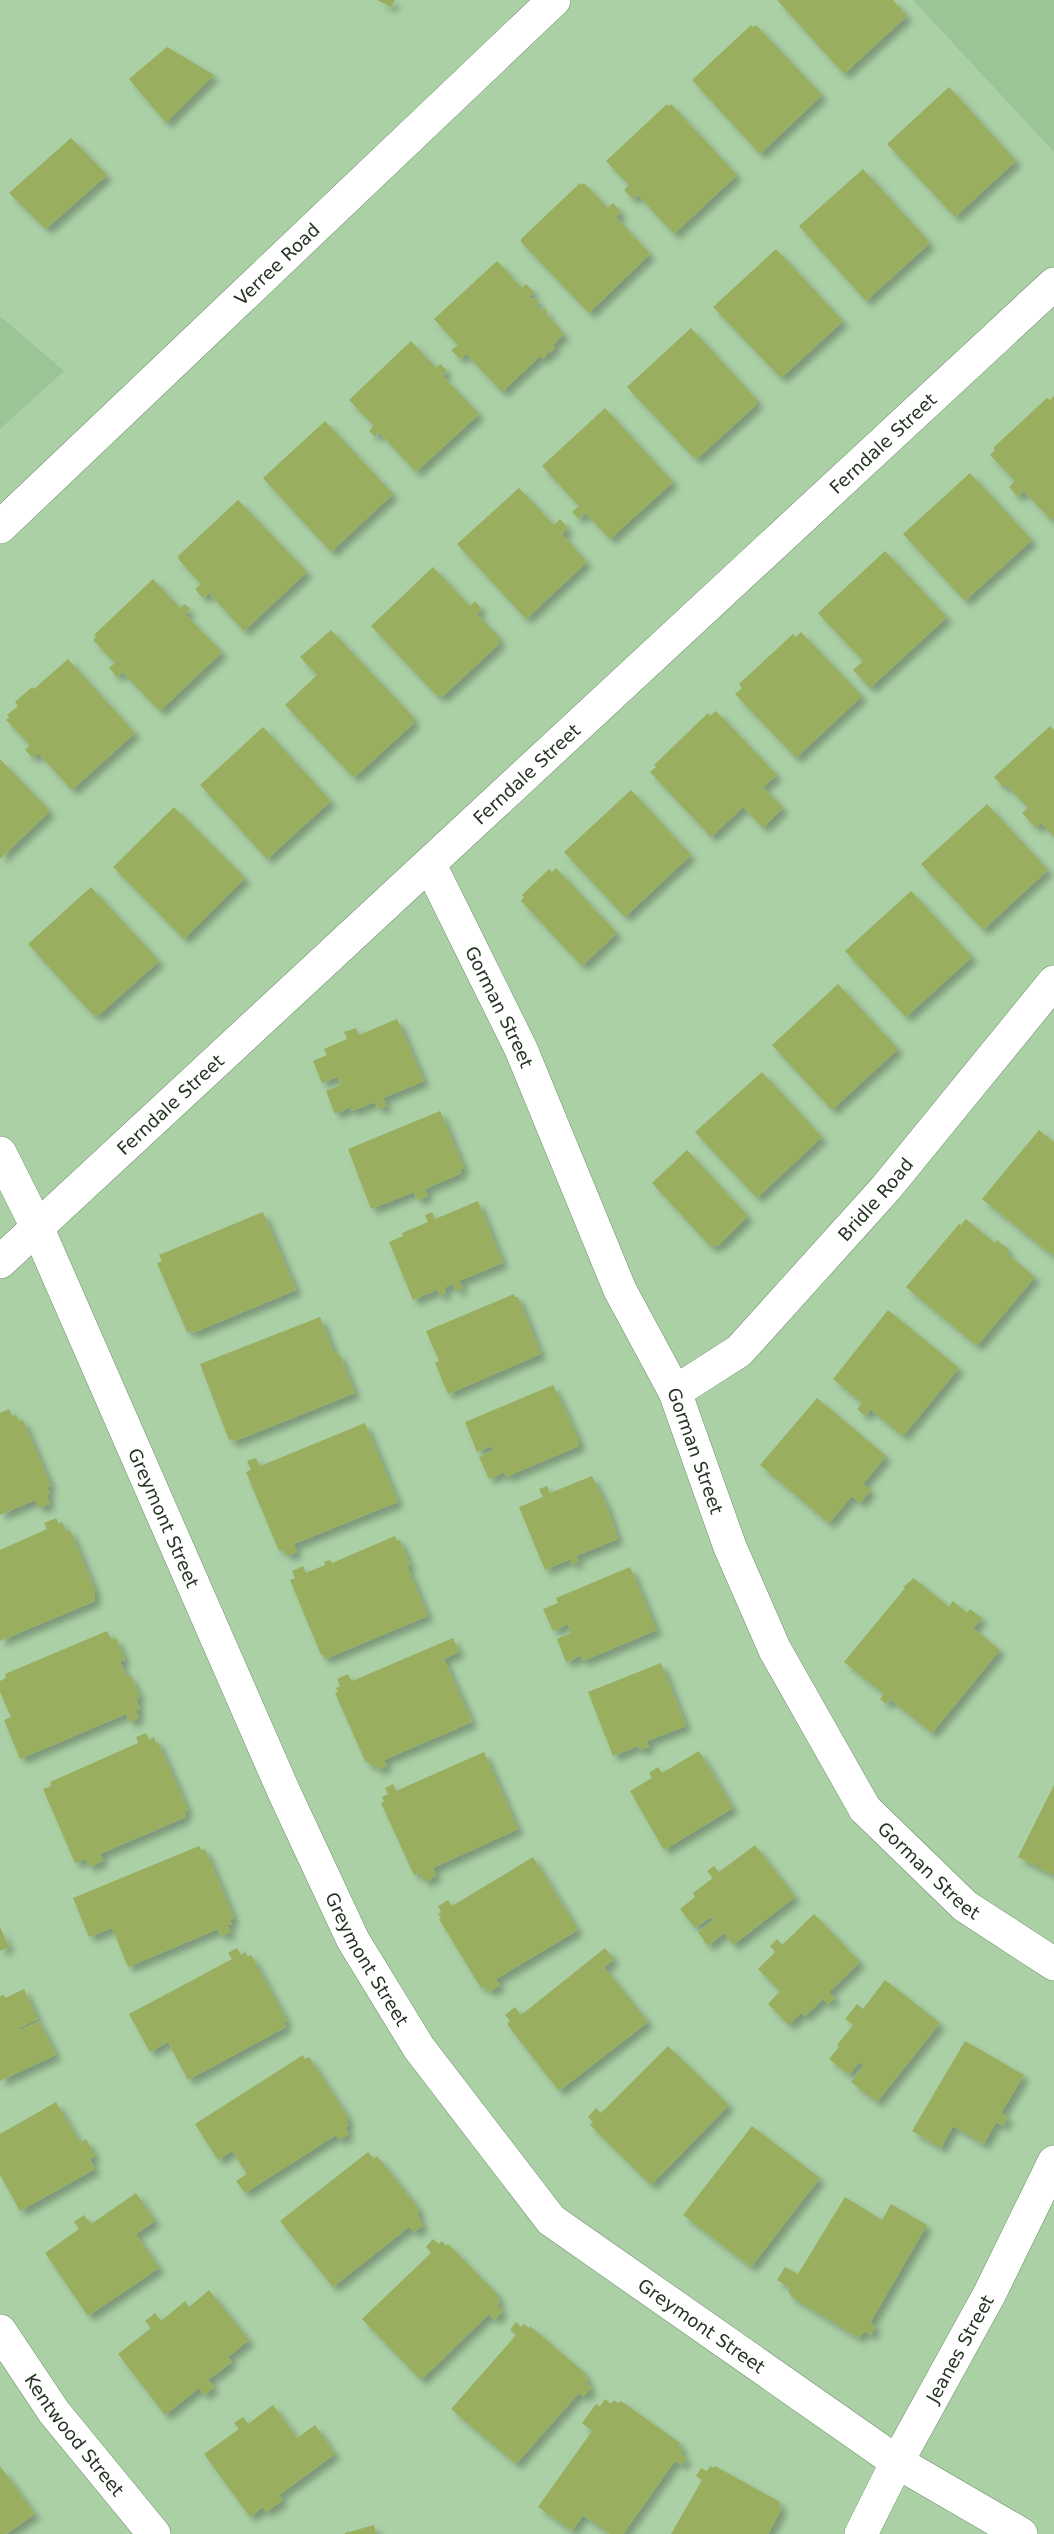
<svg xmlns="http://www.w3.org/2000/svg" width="1054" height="2534" viewBox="0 0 1054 2534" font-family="'DejaVu Sans',sans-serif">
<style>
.built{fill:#9bc596}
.building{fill:#99af5e;filter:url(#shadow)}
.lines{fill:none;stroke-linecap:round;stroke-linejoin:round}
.minor-casing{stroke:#6c8f68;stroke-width:34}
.secondary-casing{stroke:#6c8f68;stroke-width:34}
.minor{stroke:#fff;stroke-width:33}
.secondary{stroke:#fff;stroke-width:33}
.labels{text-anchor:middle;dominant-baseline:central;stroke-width:4.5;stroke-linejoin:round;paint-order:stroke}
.street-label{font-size:18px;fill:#253323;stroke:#abd0a6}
</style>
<defs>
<filter id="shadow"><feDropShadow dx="5.5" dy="5.5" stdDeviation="3" flood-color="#0004"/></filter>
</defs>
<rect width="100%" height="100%" fill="#abd0a6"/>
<!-- built -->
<path class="built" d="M 913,0 L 1054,0 L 1054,152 Z
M 0,316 L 64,371 L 0,429 Z"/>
<!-- building -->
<path class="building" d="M 377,0 L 395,0 L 391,7 Z
M 777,0 L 893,0 L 907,16 L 844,74 Z
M 751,25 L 753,27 L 756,25 L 822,95 L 760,154 L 692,80 Z
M 167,47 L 214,75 L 166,123 L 129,79 Z
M 949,87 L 1016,161 L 955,217 L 887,144 Z
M 667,104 L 669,106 L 671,104 L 737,175 L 674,234 L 638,195 L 633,199 L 624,190 L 629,185 L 606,161 Z
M 71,138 L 107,175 L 46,229 L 9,193 Z
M 863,169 L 930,243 L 866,301 L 799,226 Z
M 580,183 L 581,185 L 584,183 L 608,208 L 613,203 L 621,212 L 616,217 L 650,254 L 589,313 L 521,242 L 521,239 Z
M 776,249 L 843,321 L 781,378 L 713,307 Z
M 497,261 L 522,288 L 526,284 L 534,292 L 529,297 L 532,299 L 534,297 L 539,302 L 536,305 L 542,311 L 545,308 L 548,312 L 546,314 L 564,334 L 553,345 L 555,348 L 550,353 L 547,349 L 548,354 L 543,359 L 540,356 L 502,392 L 466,354 L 460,359 L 451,350 L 458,345 L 434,319 Z
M 691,328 L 757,400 L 755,402 L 757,404 L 697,459 L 695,456 L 694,458 L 627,387 Z
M 411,341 L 436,368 L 441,364 L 447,371 L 442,375 L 479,414 L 416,472 L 379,432 L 375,437 L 369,431 L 374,426 L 349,400 Z
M 1054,396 L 1054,517 L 1051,520 L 1024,491 L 1018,497 L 1009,487 L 1015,481 L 990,455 L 995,450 L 993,448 L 1047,398 L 1050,400 Z
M 605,408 L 673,482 L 610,539 L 585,513 L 579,519 L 572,512 L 579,506 L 542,466 Z
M 325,421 L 393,494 L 331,552 L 263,478 Z
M 970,473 L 1032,540 L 965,601 L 903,534 Z
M 519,488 L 554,525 L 560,519 L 568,528 L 562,534 L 585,560 L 586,563 L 526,619 L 457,544 Z
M 238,500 L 307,572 L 244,631 L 209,593 L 203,598 L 195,589 L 201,584 L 179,560 L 178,556 Z
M 885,551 L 947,617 L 870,688 L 853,670 L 863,661 L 818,613 Z
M 433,567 L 470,606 L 475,601 L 482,609 L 476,613 L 500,638 L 497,640 L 500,643 L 442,697 L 439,694 L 437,696 L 371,626 Z
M 153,579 L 180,608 L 185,604 L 190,609 L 185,614 L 222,652 L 160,711 L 122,672 L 117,677 L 109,668 L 115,663 L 93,640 L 96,637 L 94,635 Z
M 331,630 L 414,718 L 412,720 L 414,723 L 355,777 L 352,776 L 285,705 L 317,675 L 300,657 Z
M 801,632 L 862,696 L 796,758 L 735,694 L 742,688 L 739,684 L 793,634 L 796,637 Z
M 68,659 L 135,733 L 72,790 L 38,753 L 33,758 L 25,750 L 30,745 L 6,720 L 9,717 L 7,715 L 18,706 L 15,702 L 32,687 L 34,689 Z
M 716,711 L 777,775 L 763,787 L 783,808 L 763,828 L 743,807 L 711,837 L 650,772 L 656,767 L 654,765 L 708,713 L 710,716 Z
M 1050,726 L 1054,730 L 1054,836 L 1041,823 L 1036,828 L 1022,813 L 1028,808 L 1007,785 L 1004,788 L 994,777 Z
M 263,727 L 331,801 L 267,859 L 200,785 Z
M 0,759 L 50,811 L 0,859 Z
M 631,790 L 691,855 L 625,917 L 564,852 Z
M 987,804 L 1048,870 L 983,930 L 921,864 Z
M 174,807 L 245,878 L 184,939 L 113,867 Z
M 556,868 L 617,933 L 582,966 L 521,901 L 524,897 L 522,895 L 549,869 L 552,872 Z
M 91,887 L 159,961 L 98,1016 L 97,1014 L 94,1016 L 28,944 Z
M 911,891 L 972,957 L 906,1017 L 845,951 Z
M 838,984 L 898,1049 L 832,1110 L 772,1045 Z
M 397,1019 L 424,1081 L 383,1098 L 387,1106 L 378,1109 L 375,1102 L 352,1111 L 350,1107 L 335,1114 L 326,1091 L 340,1085 L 339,1081 L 337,1077 L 322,1083 L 313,1061 L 327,1055 L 324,1049 L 347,1039 L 344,1032 L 356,1028 L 359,1035 Z
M 762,1072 L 822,1137 L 757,1198 L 695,1132 Z
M 440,1111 L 464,1168 L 460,1169 L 462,1173 L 425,1189 L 428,1196 L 417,1200 L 414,1192 L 371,1209 L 348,1149 Z
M 1039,1130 L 1054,1142 L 1054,1252 L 1052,1255 L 982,1199 Z
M 687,1150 L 748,1216 L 718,1246 L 716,1244 L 712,1248 L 652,1183 Z
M 478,1201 L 503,1263 L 459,1281 L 463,1288 L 456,1291 L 453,1284 L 444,1288 L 446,1293 L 440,1296 L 437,1290 L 413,1300 L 389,1242 L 403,1236 L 402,1233 L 428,1222 L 425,1215 L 432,1212 L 435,1219 Z
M 263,1212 L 296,1290 L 193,1333 L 192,1330 L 187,1332 L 157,1263 L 162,1261 L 159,1255 Z
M 966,1219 L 995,1243 L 997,1240 L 1009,1250 L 1006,1253 L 1035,1277 L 977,1346 L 906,1287 L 959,1224 L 961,1225 Z
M 514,1294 L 515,1297 L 518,1297 L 541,1354 L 448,1394 L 435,1363 L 439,1361 L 426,1331 Z
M 888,1310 L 959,1368 L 903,1436 L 870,1409 L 865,1416 L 857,1409 L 862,1403 L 833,1379 Z
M 320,1317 L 335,1355 L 339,1353 L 355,1393 L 233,1442 L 232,1439 L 229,1440 L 200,1364 Z
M 553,1385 L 579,1440 L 579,1446 L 506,1477 L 504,1472 L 489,1479 L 479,1457 L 494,1450 L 492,1446 L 477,1452 L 465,1422 Z
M 817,1398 L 886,1456 L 863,1484 L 871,1490 L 865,1497 L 860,1503 L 852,1496 L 829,1523 L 760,1465 Z
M 9,1409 L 12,1416 L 16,1415 L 19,1421 L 23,1420 L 51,1486 L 47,1487 L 50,1494 L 47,1495 L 50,1504 L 39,1508 L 35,1500 L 0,1515 L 0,1413 Z
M 365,1423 L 398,1502 L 294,1544 L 297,1552 L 287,1556 L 283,1549 L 279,1551 L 246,1472 L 251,1470 L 247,1461 L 256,1458 L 260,1466 Z
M 592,1476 L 607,1507 L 618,1539 L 576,1556 L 579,1561 L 572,1565 L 570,1559 L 545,1570 L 519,1507 L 543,1497 L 539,1489 L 547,1486 L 550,1493 Z
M 56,1518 L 59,1524 L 62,1522 L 66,1532 L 70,1530 L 95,1590 L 95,1601 L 0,1641 L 0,1550 L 47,1529 L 44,1523 Z
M 395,1536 L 397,1541 L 400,1540 L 410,1565 L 407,1566 L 428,1616 L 325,1659 L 322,1654 L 321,1655 L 290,1580 L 295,1578 L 292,1571 L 303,1566 L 306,1573 L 325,1565 L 324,1562 L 330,1560 L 332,1563 Z
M 630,1567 L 657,1630 L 583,1661 L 581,1656 L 566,1662 L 557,1639 L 571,1633 L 568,1624 L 553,1631 L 543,1609 L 558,1603 L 556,1598 Z
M 914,1578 L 949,1607 L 953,1601 L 967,1613 L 970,1609 L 982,1618 L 973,1628 L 1000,1650 L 932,1733 L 890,1699 L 886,1704 L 880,1699 L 884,1694 L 844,1662 L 905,1588 L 903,1587 Z
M 107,1631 L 111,1639 L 116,1638 L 125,1660 L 120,1662 L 124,1670 L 127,1677 L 131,1676 L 140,1697 L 136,1699 L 140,1709 L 136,1710 L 139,1718 L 129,1722 L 126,1714 L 20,1759 L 4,1720 L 11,1717 L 0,1692 L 0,1681 L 6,1678 L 5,1674 Z
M 453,1638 L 459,1652 L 444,1659 L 472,1722 L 384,1760 L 387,1766 L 378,1770 L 375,1765 L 371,1766 L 368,1761 L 366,1763 L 335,1693 L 338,1692 L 336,1688 L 340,1686 L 337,1679 L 348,1674 L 352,1681 Z
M 661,1663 L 686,1726 L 647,1741 L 649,1747 L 640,1750 L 638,1746 L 613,1756 L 588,1692 Z
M 146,1733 L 149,1740 L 154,1737 L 156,1744 L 158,1742 L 188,1810 L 184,1812 L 186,1817 L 100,1854 L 103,1861 L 89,1867 L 86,1859 L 75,1863 L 43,1789 L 51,1786 L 50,1782 L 138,1743 L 136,1737 Z
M 699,1751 L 733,1808 L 664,1850 L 630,1791 L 652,1778 L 649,1773 L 658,1767 L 662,1773 Z
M 484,1752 L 518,1829 L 433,1868 L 436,1876 L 424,1882 L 420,1873 L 414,1875 L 381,1803 L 384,1802 L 382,1797 L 388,1794 L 385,1788 L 393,1784 L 396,1791 Z
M 1054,1785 L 1054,1875 L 1018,1857 Z
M 755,1845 L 795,1897 L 733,1945 L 724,1933 L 708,1946 L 698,1932 L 713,1920 L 711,1917 L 695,1928 L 680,1909 L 695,1897 L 693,1893 L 713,1878 L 707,1871 L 714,1866 L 719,1872 Z
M 199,1846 L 201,1850 L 205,1849 L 234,1918 L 230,1920 L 232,1924 L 227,1925 L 231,1932 L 221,1936 L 218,1929 L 128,1967 L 112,1928 L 89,1937 L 73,1898 Z
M 533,1857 L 578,1930 L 496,1979 L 500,1985 L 489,1992 L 485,1986 L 481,1988 L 439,1919 L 441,1918 L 438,1914 L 441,1912 L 438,1906 L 448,1900 L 452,1906 Z
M 814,1914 L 860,1962 L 829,1992 L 835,1998 L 828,2004 L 823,1999 L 805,2016 L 801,2013 L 789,2025 L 768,2004 L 780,1991 L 758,1969 L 775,1952 L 770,1946 L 777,1939 L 782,1945 Z
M 0,1927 L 9,1947 L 0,1951 Z
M 237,1948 L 241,1955 L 245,1952 L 248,1957 L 251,1955 L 287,2021 L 283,2023 L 286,2027 L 188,2080 L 168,2042 L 150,2052 L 129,2014 L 232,1959 L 228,1953 Z
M 605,1948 L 614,1959 L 604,1967 L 648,2022 L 559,2091 L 507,2024 L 510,2021 L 505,2015 L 515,2007 L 521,2015 Z
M 885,1980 L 940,2023 L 877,2102 L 851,2082 L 864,2065 L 859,2062 L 849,2075 L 829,2059 L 839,2047 L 837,2045 L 853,2025 L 845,2019 L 857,2004 L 863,2009 Z
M 24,1989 L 38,2019 L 19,2028 L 20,2030 L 39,2021 L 56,2055 L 0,2081 L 0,1996 L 4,1995 L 5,1998 Z
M 965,2041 L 1024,2075 L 1001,2113 L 1008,2117 L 1003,2126 L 996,2122 L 984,2144 L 953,2126 L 941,2148 L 912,2131 Z
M 668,2046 L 729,2105 L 651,2185 L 590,2125 L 593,2122 L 588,2117 L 596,2108 L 601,2113 Z
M 303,2055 L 305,2059 L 309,2057 L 349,2119 L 346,2121 L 349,2125 L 345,2128 L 349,2134 L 340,2140 L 336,2135 L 245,2193 L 236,2181 L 247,2174 L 232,2151 L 218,2160 L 195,2124 Z
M 56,2102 L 80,2143 L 86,2139 L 95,2156 L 90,2159 L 95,2169 L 20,2211 L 0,2175 L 0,2134 Z
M 752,2126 L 820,2178 L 751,2267 L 683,2215 Z
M 368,2152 L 374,2159 L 377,2156 L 420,2210 L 417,2213 L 423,2226 L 414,2232 L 409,2227 L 333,2287 L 280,2221 Z
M 136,2193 L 155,2221 L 136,2234 L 159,2268 L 88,2316 L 45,2253 L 79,2229 L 74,2222 L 84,2215 L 91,2224 Z
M 845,2197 L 882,2220 L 891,2204 L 927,2225 L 870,2323 L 876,2326 L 871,2335 L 864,2331 L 859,2338 L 790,2296 L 791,2294 L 788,2292 L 790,2288 L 777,2280 L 785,2267 L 798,2274 Z
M 433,2239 L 439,2244 L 442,2241 L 446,2246 L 448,2244 L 499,2296 L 497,2298 L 500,2302 L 497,2305 L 503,2311 L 494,2320 L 489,2314 L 421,2380 L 362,2319 L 431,2253 L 426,2247 Z
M 209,2290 L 249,2340 L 228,2357 L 232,2362 L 208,2380 L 214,2387 L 204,2395 L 199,2388 L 165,2415 L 118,2354 L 151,2328 L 145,2321 L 155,2313 L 161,2321 L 185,2301 L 189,2307 Z
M 516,2322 L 521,2327 L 524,2324 L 529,2328 L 530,2326 L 586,2374 L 584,2376 L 589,2380 L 586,2383 L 592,2388 L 583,2397 L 579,2393 L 516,2464 L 451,2409 L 516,2335 L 510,2330 Z
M 605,2399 L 611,2404 L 614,2400 L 618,2403 L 621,2401 L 680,2443 L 678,2446 L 683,2449 L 680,2454 L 687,2458 L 682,2465 L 675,2461 L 623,2534 L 610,2534 L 583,2515 L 572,2531 L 538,2507 L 592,2431 L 582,2423 L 596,2404 L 600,2406 Z
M 273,2405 L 297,2438 L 315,2425 L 335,2454 L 279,2495 L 283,2500 L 266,2512 L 263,2507 L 250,2517 L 204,2454 L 239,2429 L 234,2423 L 243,2417 L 248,2424 Z
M 0,2466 L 35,2514 L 6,2534 L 0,2534 Z
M 710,2466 L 714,2468 L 715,2466 L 780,2502 L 778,2506 L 782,2508 L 768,2534 L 671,2534 L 702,2480 L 696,2476 L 701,2468 L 707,2471 Z
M 374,2525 L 376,2534 L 345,2534 L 345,2533 Z"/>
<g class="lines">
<!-- minor casing -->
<g class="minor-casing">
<g id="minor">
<path id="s1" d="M 430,865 L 521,1049 L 620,1290 L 675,1392 L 730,1547 L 775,1650 L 865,1809 L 965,1906 L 1054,1964"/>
<path id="s2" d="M 0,1153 L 37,1227 L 284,1792 L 353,1940 L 419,2048 L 551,2220 L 897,2462 L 1021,2534"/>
<path id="s3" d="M 0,1262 L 1054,284"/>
<path id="s4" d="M 675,1392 L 739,1351 L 886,1188 L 1054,982"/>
<path id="s5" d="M 0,2331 L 54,2412 L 154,2534"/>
<path id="s6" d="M 861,2534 L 897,2462 L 990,2293 L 1054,2162"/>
</g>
</g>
<!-- secondary casing -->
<g class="secondary-casing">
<g id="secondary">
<path id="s7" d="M 0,527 L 554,0"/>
</g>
</g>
<!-- minor -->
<use href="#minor" class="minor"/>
<!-- secondary -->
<use href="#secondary" class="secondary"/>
</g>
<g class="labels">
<!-- street labels -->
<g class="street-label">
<text stroke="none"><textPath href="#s7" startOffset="382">Verree Road</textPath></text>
<text stroke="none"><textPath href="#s3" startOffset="1204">Ferndale Street</textPath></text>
<text stroke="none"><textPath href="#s3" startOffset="718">Ferndale Street</textPath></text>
<text stroke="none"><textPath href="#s1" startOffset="158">Gorman Street</textPath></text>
<text stroke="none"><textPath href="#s3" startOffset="232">Ferndale Street</textPath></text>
<text stroke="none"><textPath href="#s4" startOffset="280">Bridle Road</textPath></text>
<text stroke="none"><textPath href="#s1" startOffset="644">Gorman Street</textPath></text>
<text stroke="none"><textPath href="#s2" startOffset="400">Greymont Street</textPath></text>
<text stroke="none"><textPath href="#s1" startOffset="1130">Gorman Street</textPath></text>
<text stroke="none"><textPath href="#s2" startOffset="886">Greymont Street</textPath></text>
<text stroke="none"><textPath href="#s2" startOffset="1390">Greymont Street</textPath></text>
<text stroke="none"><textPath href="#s6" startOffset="210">Jeanes Street</textPath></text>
<text stroke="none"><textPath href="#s5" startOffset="128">Kentwood Street</textPath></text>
</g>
</g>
</svg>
